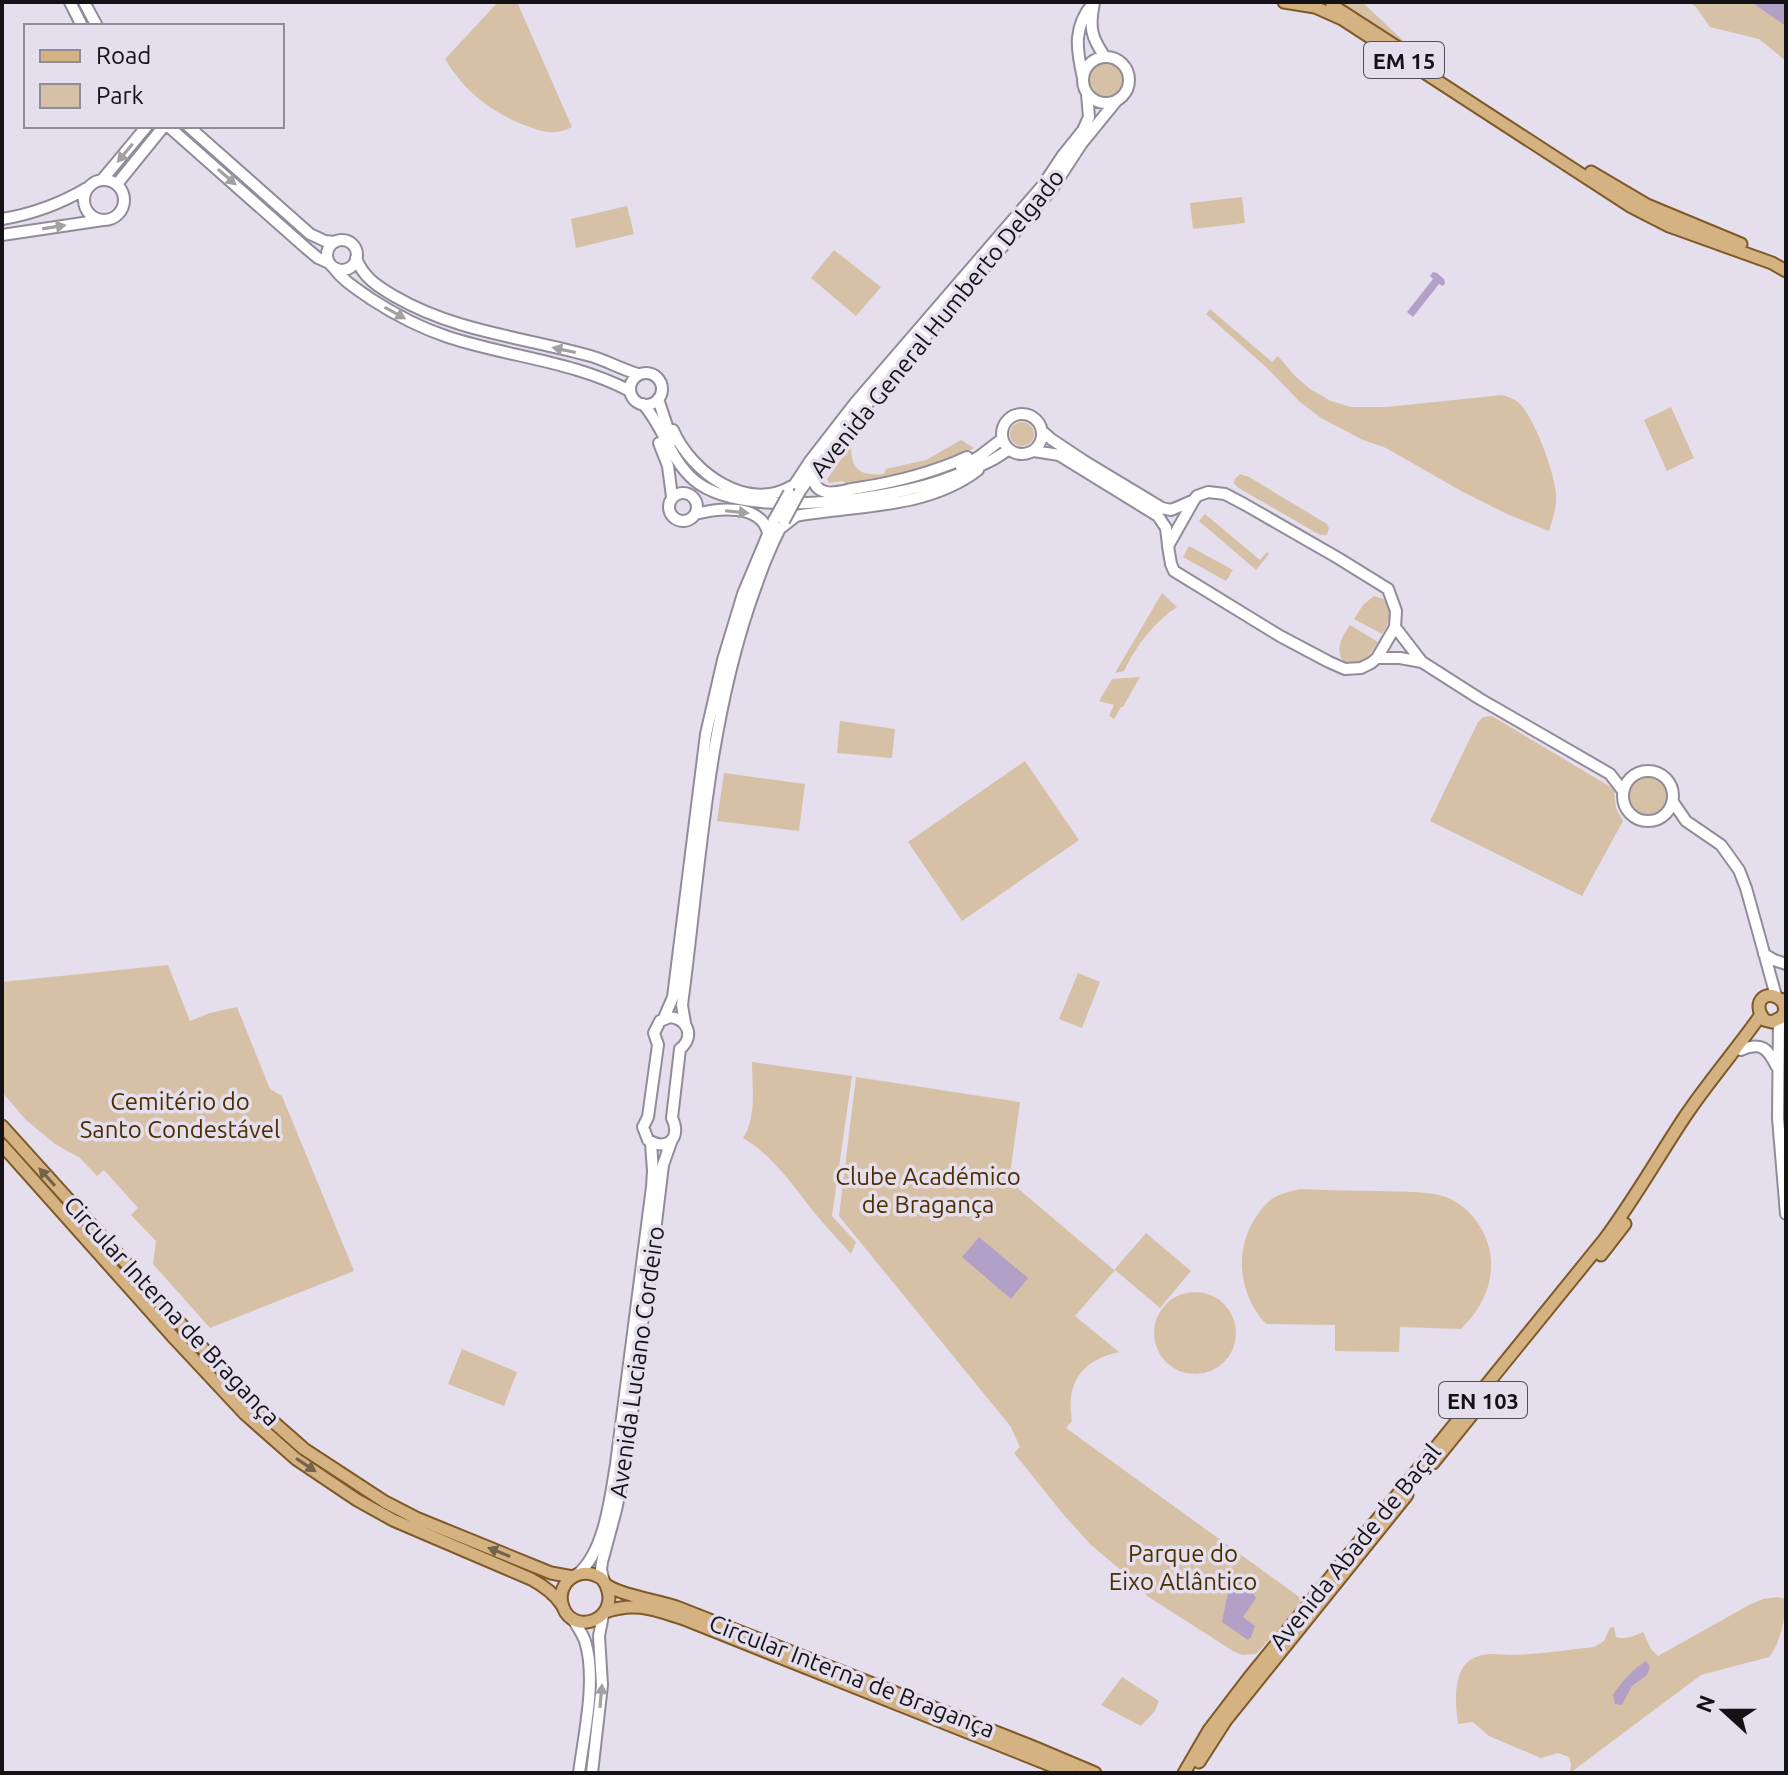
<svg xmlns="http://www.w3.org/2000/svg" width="1788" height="1775" viewBox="0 0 1788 1775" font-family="Ubuntu,sans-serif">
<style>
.green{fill:#d7c1a6}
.water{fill:#b2a0c6}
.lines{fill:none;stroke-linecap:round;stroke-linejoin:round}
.secondary-casing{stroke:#928c9a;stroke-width:14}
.primary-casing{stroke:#7f5927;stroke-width:15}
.secondary{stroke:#fff;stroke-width:10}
.primary{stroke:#d4b282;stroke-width:11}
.secondary-bridge-casing{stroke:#928c9a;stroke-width:14;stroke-linecap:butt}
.secondary-bridge{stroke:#fff;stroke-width:10}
.oneway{fill:#a1a0a2}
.oneway2{fill:#74624c}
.labels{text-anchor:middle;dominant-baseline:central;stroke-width:7;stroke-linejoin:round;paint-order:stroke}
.shield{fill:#e5deed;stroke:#534f57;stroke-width:2}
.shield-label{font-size:22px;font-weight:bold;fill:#141217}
.street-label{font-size:24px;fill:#141217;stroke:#e5deed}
.park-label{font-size:24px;fill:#4c2f00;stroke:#e5deed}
</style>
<rect width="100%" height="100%" fill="#e5deed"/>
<!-- green -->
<path class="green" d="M 498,2 L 517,2 L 572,127 C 552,137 540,131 519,123 C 486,108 464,90 445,59 Z
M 1324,2 L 1362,2 L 1423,59 L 1320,4 Z
M 1689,2 L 1786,2 L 1786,61 L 1759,39 L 1710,27 L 1696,7 Z
M1089 79a17 17 0 1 1 34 0a17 17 0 1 1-34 0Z
M 1242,197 L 1245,223 L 1193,229 L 1190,203 Z
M 627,206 L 634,234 L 576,248 L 571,219 Z
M 834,250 L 881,287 L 856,316 L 811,278 Z
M 1210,309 L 1272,362 L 1278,356 L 1294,375 L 1310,389 L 1331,401 L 1351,407 L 1387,407 L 1502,395 C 1509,397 1514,399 1519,403 C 1534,416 1555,474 1556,494 C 1557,507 1553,519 1549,531 L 1507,514 L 1463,492 L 1386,448 L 1363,440 L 1321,418 L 1300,402 L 1266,367 L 1206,314 Z
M 1671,407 L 1694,458 L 1667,471 L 1644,420 Z
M1010 434a12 12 0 1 1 24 0a12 12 0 1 1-24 0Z
M 961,440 L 974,448 C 931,471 896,476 849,486 L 843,481 L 829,483 L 827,479 L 851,446 C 851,470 860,476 884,474 L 886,469 L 926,460 Z
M 1240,474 L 1249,477 L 1327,524 L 1329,528 L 1327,535 L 1320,535 L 1237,487 L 1234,483 L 1235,479 Z
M 1205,514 L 1260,560 L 1267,552 L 1269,554 L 1256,570 L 1199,521 Z
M 1189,546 L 1233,570 L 1226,581 L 1183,557 Z
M 1162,593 L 1177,607 C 1153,623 1136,646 1124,671 L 1115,673 Z
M 1374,596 L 1386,600 C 1394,613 1390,621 1382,634 L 1354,619 L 1363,605 Z
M 1350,625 L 1378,642 C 1370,655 1361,669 1344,663 C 1334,649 1342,637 1350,625 Z
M 1140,677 L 1123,707 L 1121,707 L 1114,719 L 1109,716 L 1114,705 L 1099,701 L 1112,679 Z
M 1492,716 L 1614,789 L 1616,808 L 1623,821 L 1582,896 L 1430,821 L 1478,722 L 1483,717 Z
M 840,721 L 895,729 L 892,758 L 837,753 Z
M 1025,761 L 1079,840 L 962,921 L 908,842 Z
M 724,773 L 805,784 L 799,831 L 717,821 Z
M1628 796a20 20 0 1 1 40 0a20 20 0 1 1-40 0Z
M 168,965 L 190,1021 L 210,1013 L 237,1007 L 270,1089 L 282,1096 L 354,1271 L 210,1328 L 153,1264 L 156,1241 L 131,1215 L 138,1208 L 104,1170 L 97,1176 L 80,1158 L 55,1144 L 26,1120 L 2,1092 L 2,982 Z
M 1078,973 L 1100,982 L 1082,1028 L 1059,1019 Z
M 752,1062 L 852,1076 L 832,1216 L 856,1242 L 851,1254 C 839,1240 825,1226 813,1211 C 792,1184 773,1156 743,1138 C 757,1118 752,1084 752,1062 Z
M 856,1077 L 1020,1102 L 1011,1167 L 1015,1186 L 1114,1270 L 1146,1233 L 1191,1271 L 1160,1308 L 1115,1270 L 1075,1316 L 1119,1352 C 1081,1361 1066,1382 1072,1421 L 1066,1428 L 1302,1599 L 1286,1621 L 1256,1654 L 1242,1655 L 1233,1651 L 1147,1596 L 1141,1587 L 1091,1545 L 1063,1514 L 1014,1453 L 1020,1447 L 1011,1427 L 839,1216 Z
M 1300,1189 C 1326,1190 1353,1191 1379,1191 C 1397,1192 1416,1191 1434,1194 C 1463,1198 1485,1225 1490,1252 C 1495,1283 1482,1308 1461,1329 L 1400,1327 L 1399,1352 L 1335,1351 L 1335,1325 L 1266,1324 C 1238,1294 1233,1248 1258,1214 C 1262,1208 1268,1201 1275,1197 C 1283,1193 1291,1191 1300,1189 Z
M1154 1333a41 41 0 1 1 82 0a41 41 0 1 1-82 0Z
M 462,1349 L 517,1372 L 504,1406 L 448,1384 Z
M 1777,1597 L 1786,1599 C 1786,1615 1780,1645 1769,1657 L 1701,1675 L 1570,1773 L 1571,1764 L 1569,1757 L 1558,1753 L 1541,1758 L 1489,1736 L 1473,1722 L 1458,1724 C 1455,1703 1452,1666 1476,1657 C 1488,1652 1501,1655 1513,1655 C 1540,1654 1568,1650 1594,1647 L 1604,1641 L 1610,1628 L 1614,1627 L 1616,1637 C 1625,1640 1634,1636 1643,1632 L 1651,1649 L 1658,1656 L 1749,1605 L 1763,1599 Z
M 1122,1677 L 1159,1701 L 1155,1711 L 1141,1726 L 1101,1705 Z"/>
<!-- water -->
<path class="water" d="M 1751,2 L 1786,2 L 1786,26 L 1754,4 Z
M 1433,272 L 1437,273 L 1444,279 L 1445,283 L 1443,286 L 1439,284 L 1413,317 L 1407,312 L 1433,279 L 1430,276 Z
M 979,1237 L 1028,1278 L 1011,1299 L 962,1257 Z
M 1221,1576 C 1238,1576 1248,1584 1256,1598 L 1243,1617 L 1255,1626 L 1251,1637 L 1248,1640 L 1222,1622 L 1230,1582 L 1215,1583 L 1206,1588 L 1203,1584 L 1212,1578 Z
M 1646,1661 L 1650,1667 L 1647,1675 L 1632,1686 L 1622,1705 L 1615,1704 L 1613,1695 C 1621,1682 1633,1669 1646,1661 Z"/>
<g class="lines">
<!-- secondary casing -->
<g class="secondary-casing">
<path id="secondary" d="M 70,2 L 82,26
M 84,2 L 97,26
M 1094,3 C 1089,27 1091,37 1105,57
M1083 80a23 23 0 1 1 46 0a23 23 0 1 1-46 0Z
M 1083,78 C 1076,48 1073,26 1094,2
M 168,126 L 306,248 L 318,258 L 329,263
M 188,126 L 310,234 L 325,241 L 335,242
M 102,180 L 147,126
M84 200a20 20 0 1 1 40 0a20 20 0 1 1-40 0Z
M 117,184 L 164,126
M 2,219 C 33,214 60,204 87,188
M 2,235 L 103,220
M327 255a15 15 0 1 1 30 0a15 15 0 1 1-30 0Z
M 356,258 C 363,277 377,286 394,296 C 454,331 521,337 587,355 C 604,359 620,369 638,374
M 333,267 C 343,281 357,289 371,299 C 394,314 421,328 448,337 C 509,357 573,361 630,391
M630 389a16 16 0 1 1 32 0a16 16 0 1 1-32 0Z
M 658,399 L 672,441
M 643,404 C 664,427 669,458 694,480 C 741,520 881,500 937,482 C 954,476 972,470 988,462 C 996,459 1002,453 1009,450
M1002 434a20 20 0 1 1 40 0a20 20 0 1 1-40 0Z
M 673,430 C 691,472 747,513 792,486
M 1042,431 L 1051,439 L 1084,461 L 1162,508 L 1171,510 L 1192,501
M 659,443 L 668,466 L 672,497
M 1034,451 L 1059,455 L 1158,516 L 1166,528 L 1168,545
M 961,467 L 980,456 L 1002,439
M 813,473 C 813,482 816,490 826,492 C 836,494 848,489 858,488 C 896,482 932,473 967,457
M 800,491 L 838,438 L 1052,189 L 1082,143 L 1117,100
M 1208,492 L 1225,494 L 1244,504 L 1338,558 L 1388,589 L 1396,611 L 1395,627 L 1377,658 L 1371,663 L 1361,668 L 1345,669 L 1329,662 L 1280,636 L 1174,571 L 1171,564 L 1168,546 L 1194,500 L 1197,496 Z
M669 507a14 14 0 1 1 28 0a14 14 0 1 1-28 0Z
M 789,493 L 810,461 L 855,403 L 1043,185 L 1063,155 L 1083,130 L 1089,117 L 1087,94
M 695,514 C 718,508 761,503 768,533
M 782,527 L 796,516 C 857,505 927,509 978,470
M 1395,627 L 1422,662
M 1377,658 L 1400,658 L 1422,662 L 1480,699 L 1610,774 L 1623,791
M1623 796a25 25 0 1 1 50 0a25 25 0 1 1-50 0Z
M 1673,802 L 1686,821 L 1721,845 L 1739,870 L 1746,888 L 1776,996
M 1764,954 L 1774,960 L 1786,964
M 670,1017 C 688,1019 695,1037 680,1049 L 672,1118 C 682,1138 667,1152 648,1140 L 643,1127 L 648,1117 L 658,1045 L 654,1033 L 660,1021 Z
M 664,1018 L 673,997 L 706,734 L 723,660 L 743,594 L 774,520
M 1779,1020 L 1778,1118 L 1786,1214
M 685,1023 L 682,1005 C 700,870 706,735 749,606 C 759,577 769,548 784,521
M 1741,1050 C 1762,1041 1768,1049 1777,1067
M 578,1574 C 605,1550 610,1499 616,1464 L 652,1187 L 653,1171 L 651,1143
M 604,1582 L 601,1570 L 602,1562 L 616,1510 L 628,1451 L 641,1328 L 647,1298 L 663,1165 L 671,1142
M 573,1619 C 577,1626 582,1633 585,1641 C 597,1679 584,1734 579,1773
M 592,1773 L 602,1685 L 599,1636 L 603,1615"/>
</g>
<!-- primary casing -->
<g class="primary-casing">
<path id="primary" d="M 1284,2 L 1315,7 L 1342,19 L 1630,206 L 1669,226 L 1772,263 L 1786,271
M 1332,5 L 1422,63
M 1591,172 L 1647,205 L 1741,244
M 1764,1019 C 1750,1002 1768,986 1783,1002
M 1764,1020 L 1772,1022 L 1782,1017 L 1785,1010 L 1783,1002 L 1786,999
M 2,1126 L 254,1405 L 304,1449 L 385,1502 L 416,1518 L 551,1573 L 573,1577
M 2,1145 L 175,1339 L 245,1414 L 296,1459 L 357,1500 L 393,1520 L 531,1579 C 544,1586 554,1593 562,1605
M 1601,1255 L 1625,1224
M 1433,1463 L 1495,1386
M 606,1585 C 621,1619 574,1637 563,1607 C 560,1599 561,1590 566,1583 C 574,1573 588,1570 599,1577 C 607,1582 601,1581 608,1586 C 614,1590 624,1593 631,1595 C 647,1600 663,1602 679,1608 L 1031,1746 L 1095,1773
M 605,1612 C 636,1601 655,1610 684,1619 L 1070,1773
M 1199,1762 L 1226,1720 L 1407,1495
M 1184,1773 L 1209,1730 L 1248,1679 L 1604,1240 C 1634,1200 1658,1157 1686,1115 C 1709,1081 1736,1050 1760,1016"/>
</g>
<!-- secondary -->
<use href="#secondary" class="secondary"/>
<!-- primary -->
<use href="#primary" class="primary"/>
<!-- secondary-bridge casing -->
<g class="secondary-bridge-casing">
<path id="secondary-bridge" d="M 774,520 L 789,493
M 784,521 L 800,491"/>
</g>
<!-- secondary-bridge -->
<use href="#secondary-bridge" class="secondary-bridge"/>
</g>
<!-- one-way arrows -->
<defs><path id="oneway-solid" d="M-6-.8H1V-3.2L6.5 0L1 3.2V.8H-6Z" transform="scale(2)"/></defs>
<g class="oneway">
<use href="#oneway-solid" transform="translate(125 153) rotate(130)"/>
<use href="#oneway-solid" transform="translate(227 177) rotate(41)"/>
<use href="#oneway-solid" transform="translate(54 227) rotate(-9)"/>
<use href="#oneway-solid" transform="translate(395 313) rotate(29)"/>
<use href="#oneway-solid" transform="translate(564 350) rotate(-168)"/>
<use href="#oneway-solid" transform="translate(737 512) rotate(6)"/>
<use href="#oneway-solid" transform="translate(601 1696) rotate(-85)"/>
</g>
<g class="oneway2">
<use href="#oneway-solid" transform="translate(47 1177) rotate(-132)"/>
<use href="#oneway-solid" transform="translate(306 1465) rotate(34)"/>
<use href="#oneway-solid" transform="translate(499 1552) rotate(-158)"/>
</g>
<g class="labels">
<!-- shield labels -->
<g class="shield">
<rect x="1364" y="42" width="80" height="36" rx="6"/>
<rect x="1439" y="1382" width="88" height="36" rx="6"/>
</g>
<g class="shield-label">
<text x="1404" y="60">EM 15</text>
<text x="1483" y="1400">EN 103</text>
</g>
<!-- street labels -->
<g class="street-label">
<text transform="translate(937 323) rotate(-51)">Avenida General Humberto Delgado</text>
<text transform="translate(172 1311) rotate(47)">Circular Interna de Bragança</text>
<text transform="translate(637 1362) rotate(-82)">Avenida Luciano Cordeiro</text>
<text transform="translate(1355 1547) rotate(-51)">Avenida Abade de Baçal</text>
<text transform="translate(852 1676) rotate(21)">Circular Interna de Bragança</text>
</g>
<!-- park labels -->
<g class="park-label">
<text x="180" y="1101">Cemitério do<tspan x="180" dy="28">Santo Condestável</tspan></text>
<text x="928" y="1176">Clube Académico<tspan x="928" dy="28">de Bragança</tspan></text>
<text x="1183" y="1553">Parque do<tspan x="1183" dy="28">Eixo Atlântico</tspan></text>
</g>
</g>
<!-- border -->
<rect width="1788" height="1775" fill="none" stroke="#141217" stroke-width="8"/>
<!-- legend -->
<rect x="24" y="24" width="260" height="104" fill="#e5deed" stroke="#918c97" stroke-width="2"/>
<rect x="40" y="50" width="40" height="12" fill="#d4b282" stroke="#918c97" stroke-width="2"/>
<text x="96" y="64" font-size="24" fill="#141217">Road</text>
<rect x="40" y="84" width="40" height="24" fill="#d7c1a6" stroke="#918c97" stroke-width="2"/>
<text x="96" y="104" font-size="24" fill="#141217">Park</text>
<!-- north arrow -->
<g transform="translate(1724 1711) rotate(291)" stroke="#e5deed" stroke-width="6" paint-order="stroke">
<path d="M0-6L14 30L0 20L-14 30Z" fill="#141217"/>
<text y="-12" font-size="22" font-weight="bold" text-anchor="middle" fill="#141217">N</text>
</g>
</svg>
